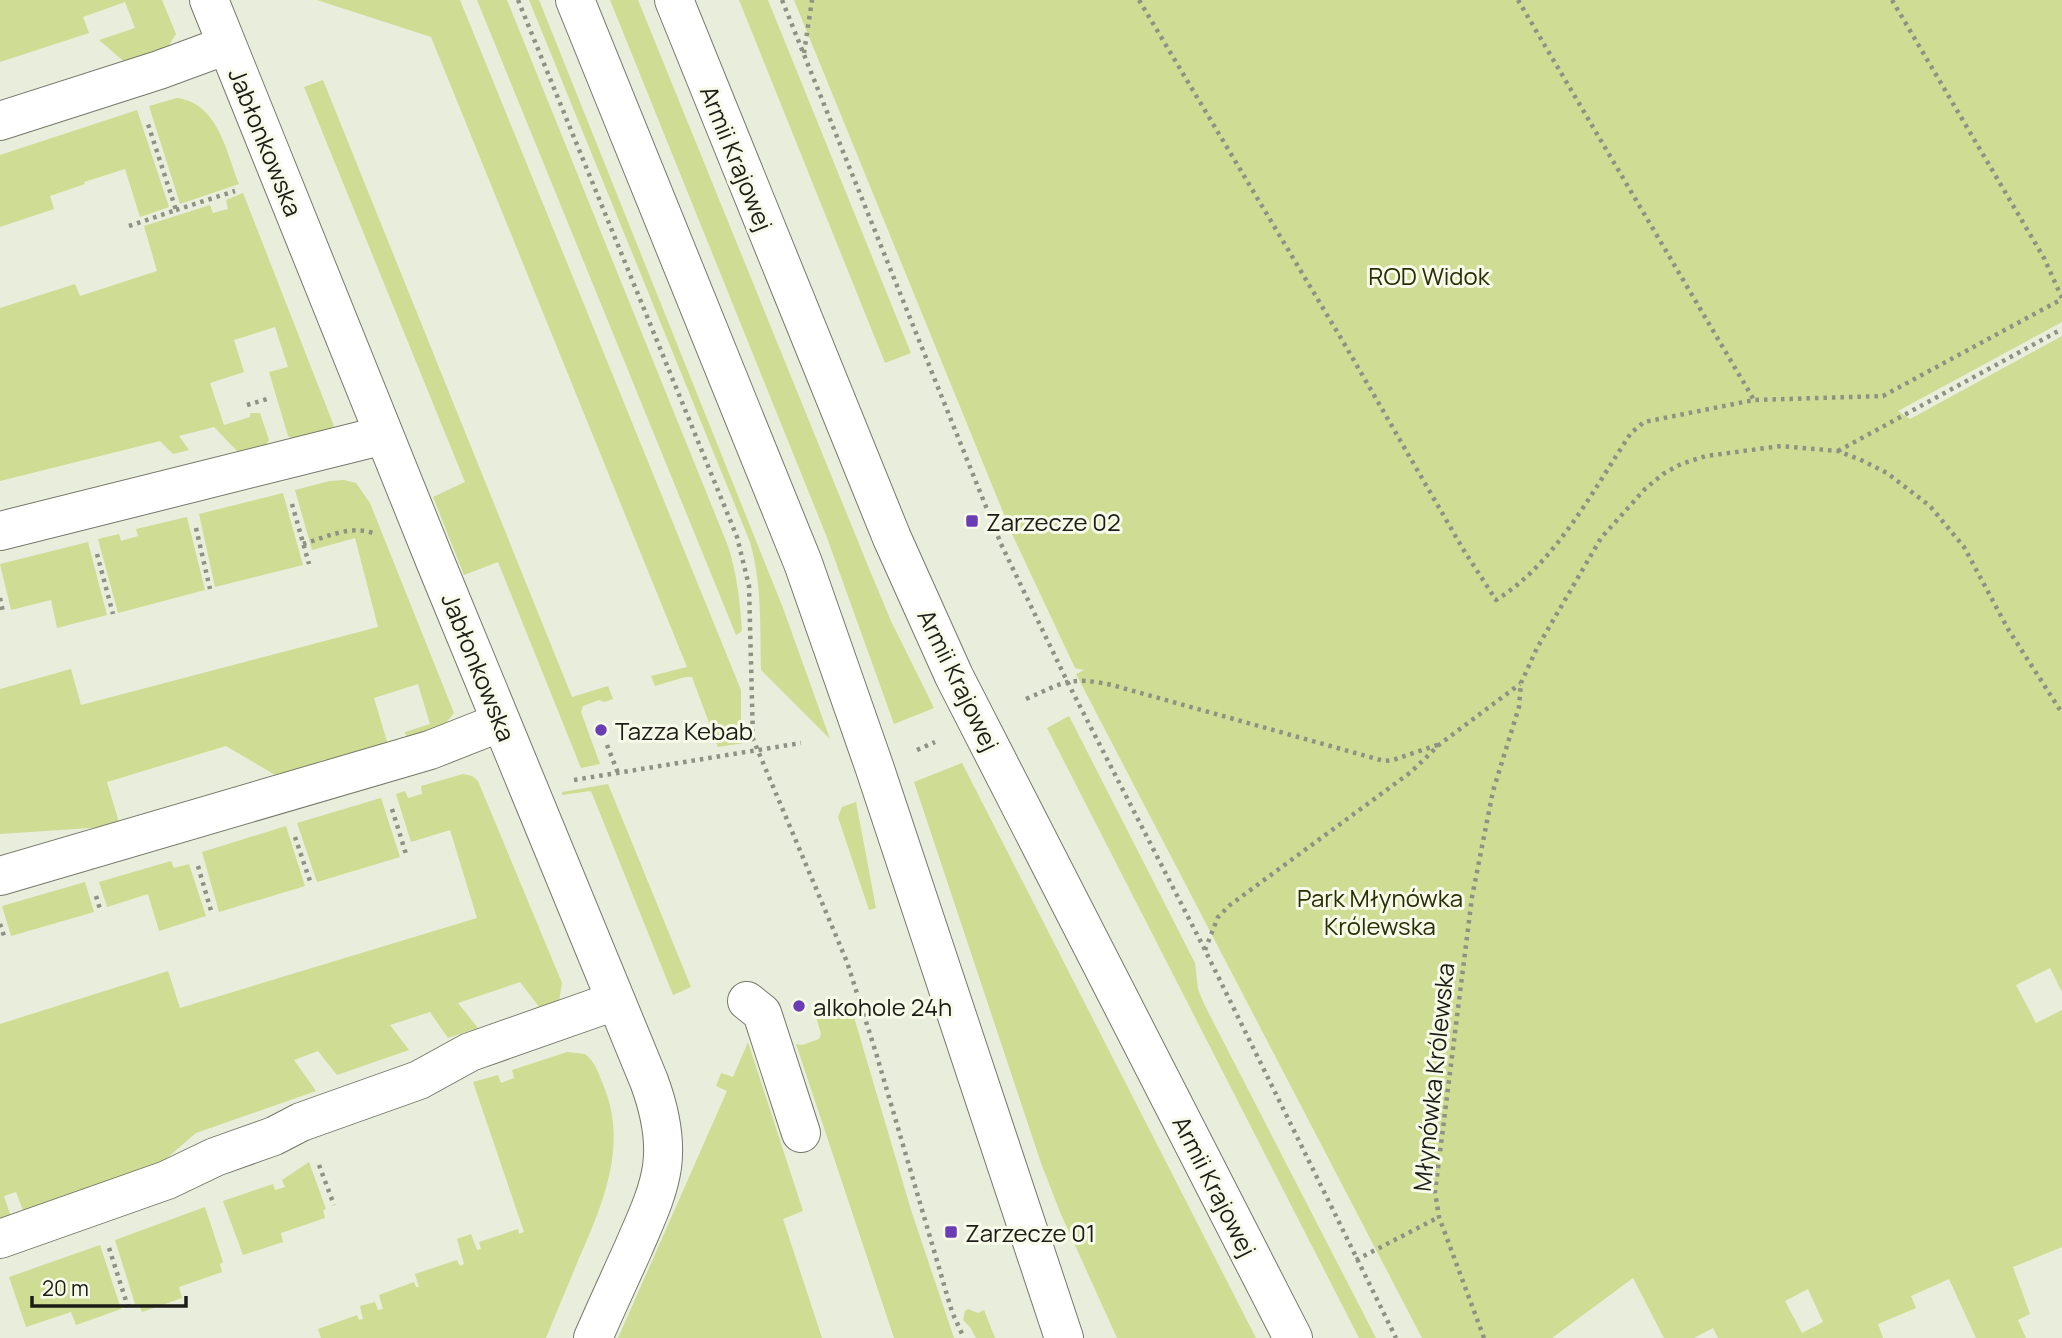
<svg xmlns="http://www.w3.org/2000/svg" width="2062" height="1338" viewBox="0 0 2062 1338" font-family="Manrope,sans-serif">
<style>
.green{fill:#cfdc93;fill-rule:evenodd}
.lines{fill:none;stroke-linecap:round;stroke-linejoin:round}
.street-casing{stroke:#767969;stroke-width:40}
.secondary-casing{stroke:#767969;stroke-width:40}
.path{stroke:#8f9185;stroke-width:4.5;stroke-dasharray:3.5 5;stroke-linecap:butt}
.street{stroke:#fff;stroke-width:38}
.secondary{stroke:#fff;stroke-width:38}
.poi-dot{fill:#6b3db5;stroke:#f7fae8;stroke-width:2.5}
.labels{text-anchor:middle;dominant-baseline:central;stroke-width:6;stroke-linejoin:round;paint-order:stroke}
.street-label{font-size:24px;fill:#1c1d17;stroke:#f7fae8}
.park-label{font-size:24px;fill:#292e04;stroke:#f7fae8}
.poi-label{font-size:24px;fill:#1c1d17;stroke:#f7fae8;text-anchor:start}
</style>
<rect width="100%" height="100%" fill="#e9eddb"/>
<!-- green -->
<path class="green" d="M 0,0 L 162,0 L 176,34 L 168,47 L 128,65 L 99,40 L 135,28 L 125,2 L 83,17 L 89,33 L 0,62 Z
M 317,0 L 460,0 L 741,690 L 741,725 L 744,743 L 718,747 L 692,677 L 685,677 L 655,686 L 651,676 L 687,667 L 431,37 Z
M 477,0 L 507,0 L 728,546 C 737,574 740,601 742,631 L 736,635 Z
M 529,0 L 539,0 L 783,608 L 830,739 L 761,670 C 760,627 762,584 750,542 Z
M 610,0 L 638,0 L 868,566 L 891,621 L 934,708 L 894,724 L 826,535 Z
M 739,0 L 768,0 L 911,353 L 885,363 Z
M 794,0 L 2062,0 L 2062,322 L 1898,411 L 1910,419 L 2062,336 L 2062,992 L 2050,968 L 2016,985 L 2036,1023 L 2062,1010 L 2062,1247 L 2013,1267 L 2030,1314 L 2018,1320 L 2026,1338 L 1976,1338 L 1949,1279 L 1911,1296 L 1916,1308 L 1878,1324 L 1883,1338 L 1718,1338 L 1713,1328 L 1694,1338 L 1664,1338 L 1633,1278 L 1552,1338 L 1422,1338 L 1076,674 L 1084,670 L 1075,668 L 1012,534 ZM 1808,1289 L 1823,1322 L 1802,1333 L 1785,1301 Z
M 323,80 L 572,697 L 608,686 L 613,699 L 604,702 L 599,700 L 583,706 L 581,712 L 600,764 L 581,768 L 498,562 L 464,575 L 433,497 L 465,482 L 304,87 Z
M 177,98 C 218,103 226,151 239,184 L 180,204 L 149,106 Z
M 137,110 L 169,207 L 140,217 L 125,169 L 84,182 L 85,184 L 50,196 L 54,209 L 0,227 L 0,155 Z
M 243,193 L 334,426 L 326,432 L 296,441 L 288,436 L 269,372 L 288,367 L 275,327 L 234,340 L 244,372 L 210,383 L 224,425 L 250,417 L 250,413 L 260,413 L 269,440 L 263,450 L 241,455 L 214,427 L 179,436 L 189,450 L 173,454 L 160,441 L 0,481 L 0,308 L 75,284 L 80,296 L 157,271 L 144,226 L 210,205 L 213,213 L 228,209 L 226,200 Z
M 344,480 L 356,483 L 370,503 L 454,713 L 445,724 L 408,742 L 405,732 L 430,724 L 418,684 L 374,698 L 389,748 L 328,765 L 326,759 L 312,764 L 314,770 L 282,779 L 226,746 L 107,782 L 120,826 L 0,834 L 0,689 L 71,669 L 81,705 L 378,627 L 355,538 L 312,550 L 295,490 L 330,481 Z
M 283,493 L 303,565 L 215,587 L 199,514 Z
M 187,517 L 205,590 L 118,613 L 98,539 L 119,534 L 121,541 L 138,536 L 136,529 Z
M 88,542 L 107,615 L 57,628 L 51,600 L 11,610 L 0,564 Z
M 1069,716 L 1195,963 L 1198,989 L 1204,1004 L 1376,1338 L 1359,1338 L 1047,728 Z
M 962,763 L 1256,1338 L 1117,1338 L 1060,1212 L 1041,1163 L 914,782 Z
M 463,774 L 472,776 L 478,781 L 562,983 L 558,1007 L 543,1012 L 520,982 L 458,1003 L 478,1028 L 448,1038 L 430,1012 L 390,1025 L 409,1050 L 337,1075 L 318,1051 L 294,1060 L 316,1091 L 196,1133 L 161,1163 L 24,1213 L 16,1192 L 4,1196 L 11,1217 L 0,1221 L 0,1024 L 168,971 L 180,1008 L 477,918 L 450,830 L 411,842 L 396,794 L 405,791 L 408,798 L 422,794 L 421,786 Z
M 608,784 L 691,987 L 673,995 L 591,791 L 562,795 L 562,792 Z
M 381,798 L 400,857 L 317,882 L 297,823 Z
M 856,802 L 876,908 L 869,910 L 838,817 L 842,807 Z
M 286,826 L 305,886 L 219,912 L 202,852 Z
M 171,861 L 174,868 L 189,864 L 206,916 L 159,931 L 148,894 L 107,907 L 99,882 Z
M 85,882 L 94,912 L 11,936 L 2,906 Z
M 851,1007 L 911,1210 L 954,1338 L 894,1338 L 796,1044 L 802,1045 L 819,1039 L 821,1034 L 816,1017 Z
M 748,1042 L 803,1211 L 783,1219 L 822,1338 L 618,1338 L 727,1091 L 716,1086 L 721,1073 L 733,1077 Z
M 567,1052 L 585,1054 C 594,1061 598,1071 602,1082 C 630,1144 602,1206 577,1263 C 567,1288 556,1313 546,1338 L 321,1338 L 318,1329 L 357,1315 L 359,1320 L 363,1319 L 360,1306 L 375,1302 L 378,1310 L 383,1309 L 379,1295 L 414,1282 L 416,1287 L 419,1287 L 415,1274 L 457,1260 L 460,1266 L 464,1264 L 457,1239 L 471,1234 L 477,1250 L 481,1249 L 479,1242 L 518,1229 L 519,1234 L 524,1232 L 473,1082 L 498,1075 L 501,1083 L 514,1078 L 512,1070 Z
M 309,1162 L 326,1209 L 323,1210 L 325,1218 L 281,1233 L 283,1242 L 243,1255 L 223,1201 L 273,1184 L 275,1190 L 285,1187 L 282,1180 Z
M 205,1207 L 223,1262 L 220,1264 L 222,1272 L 179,1287 L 182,1298 L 142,1312 L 139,1304 L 135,1304 L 115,1240 Z
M 100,1245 L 121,1309 L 76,1325 L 71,1312 L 26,1327 L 9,1277 Z
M 968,1309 L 978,1313 L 984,1310 L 995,1338 L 976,1338 L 970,1327 L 963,1320 L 965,1311 Z"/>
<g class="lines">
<!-- street casing -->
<g class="street-casing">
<path id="street" d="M 209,0 L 435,561 L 649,1081 C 659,1108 666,1138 662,1167 C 658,1195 644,1223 633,1249 C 620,1278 606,1308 593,1338
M 0,121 L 159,70 L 227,45
M 0,531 L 384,435
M 0,876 L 430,750 L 501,722
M 747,1001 L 762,1013 L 801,1133
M 0,1239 L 167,1180 L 215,1157 L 274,1136 L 301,1122 L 419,1080 L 470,1052 L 615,1001"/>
</g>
<!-- secondary casing -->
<g class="secondary-casing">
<path id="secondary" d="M 575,0 L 803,563 L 874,766 L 1064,1338
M 674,0 L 892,538 L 954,676 L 1293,1338"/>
</g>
<!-- path -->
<path class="path" d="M 518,0 L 737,537 L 749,586 L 753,739 L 847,962 L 876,1053 L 952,1312 L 964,1338
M 782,0 L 1001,544 L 1067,681 L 1205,950 L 1396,1338
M 1139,0 L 1345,345 L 1463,549 L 1496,600 C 1556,563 1593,490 1631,433 L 1644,422 L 1754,400 L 1883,396 L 2062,299
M 1518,0 L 1754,400
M 1892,0 L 2044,258 L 2062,298
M 804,53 L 812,0
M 176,210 L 235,191
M 129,226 L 176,210 L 147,121
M 247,405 L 267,399
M 1838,451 L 2062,329
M 292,504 L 309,564
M 196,528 L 210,589
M 303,544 C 326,537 350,525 373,533
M 97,554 L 113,614
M 0,598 L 3,612
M 1026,699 C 1065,682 1069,676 1112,685 L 1384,761 L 1393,760 L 1440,744
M 607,745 L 618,773
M 917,750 L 935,742
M 574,780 L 801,743
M 392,809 L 406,854
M 295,837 L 311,884
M 198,866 L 212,914
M 96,896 L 100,909
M 0,924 L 5,939
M 1205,950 L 1218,917 L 1230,905 L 1411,772 L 1440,744 L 1520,684
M 319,1165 L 334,1205
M 109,1248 L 128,1307
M 1356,1260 L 1439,1217
M 1484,1338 L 1439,1217 L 1435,1192 L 1472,897 L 1493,791 L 1519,707 L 1521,683 L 1537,648 L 1601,538 L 1645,489 L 1663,474 L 1681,464 L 1706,456 L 1781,446 L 1838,451 L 1861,460 L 1887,473 L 1930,506 L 1964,547 L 2008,629 L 2062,713"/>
<!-- street -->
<use href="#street" class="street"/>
<!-- secondary -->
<use href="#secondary" class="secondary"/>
</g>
<!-- markers -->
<g class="poi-dot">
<rect x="965" y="514" width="14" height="14" rx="3.5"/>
<circle cx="601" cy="730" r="7"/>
<circle cx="799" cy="1006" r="7"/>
<rect x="944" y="1225" width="14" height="14" rx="3.5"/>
</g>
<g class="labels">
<!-- street labels -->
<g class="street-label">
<text transform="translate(266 142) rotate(68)">Jabłonkowska</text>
<text transform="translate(737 158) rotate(68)">Armii Krajowej</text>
<text transform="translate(479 667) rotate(68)">Jabłonkowska</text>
<text transform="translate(959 680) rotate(64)">Armii Krajowej</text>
<text transform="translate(1433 1077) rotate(-84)">Młynówka Królewska</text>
<text transform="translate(1215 1186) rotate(63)">Armii Krajowej</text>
</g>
<!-- park labels -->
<g class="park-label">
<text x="1429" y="275">ROD Widok</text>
<text x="1380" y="897">Park Młynówka<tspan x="1380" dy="28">Królewska</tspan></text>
</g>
<!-- poi labels -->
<g class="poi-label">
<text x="986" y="521">Zarzecze 02</text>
<text x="615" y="730">Tazza Kebab</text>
<text x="813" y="1006">alkohole 24h</text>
<text x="965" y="1232">Zarzecze 01</text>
</g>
</g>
<!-- scale -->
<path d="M32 1296v10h154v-10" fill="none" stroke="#1c1d17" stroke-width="3.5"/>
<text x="42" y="1296" font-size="21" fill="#1c1d17" stroke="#f7fae8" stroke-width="5" paint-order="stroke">20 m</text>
</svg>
